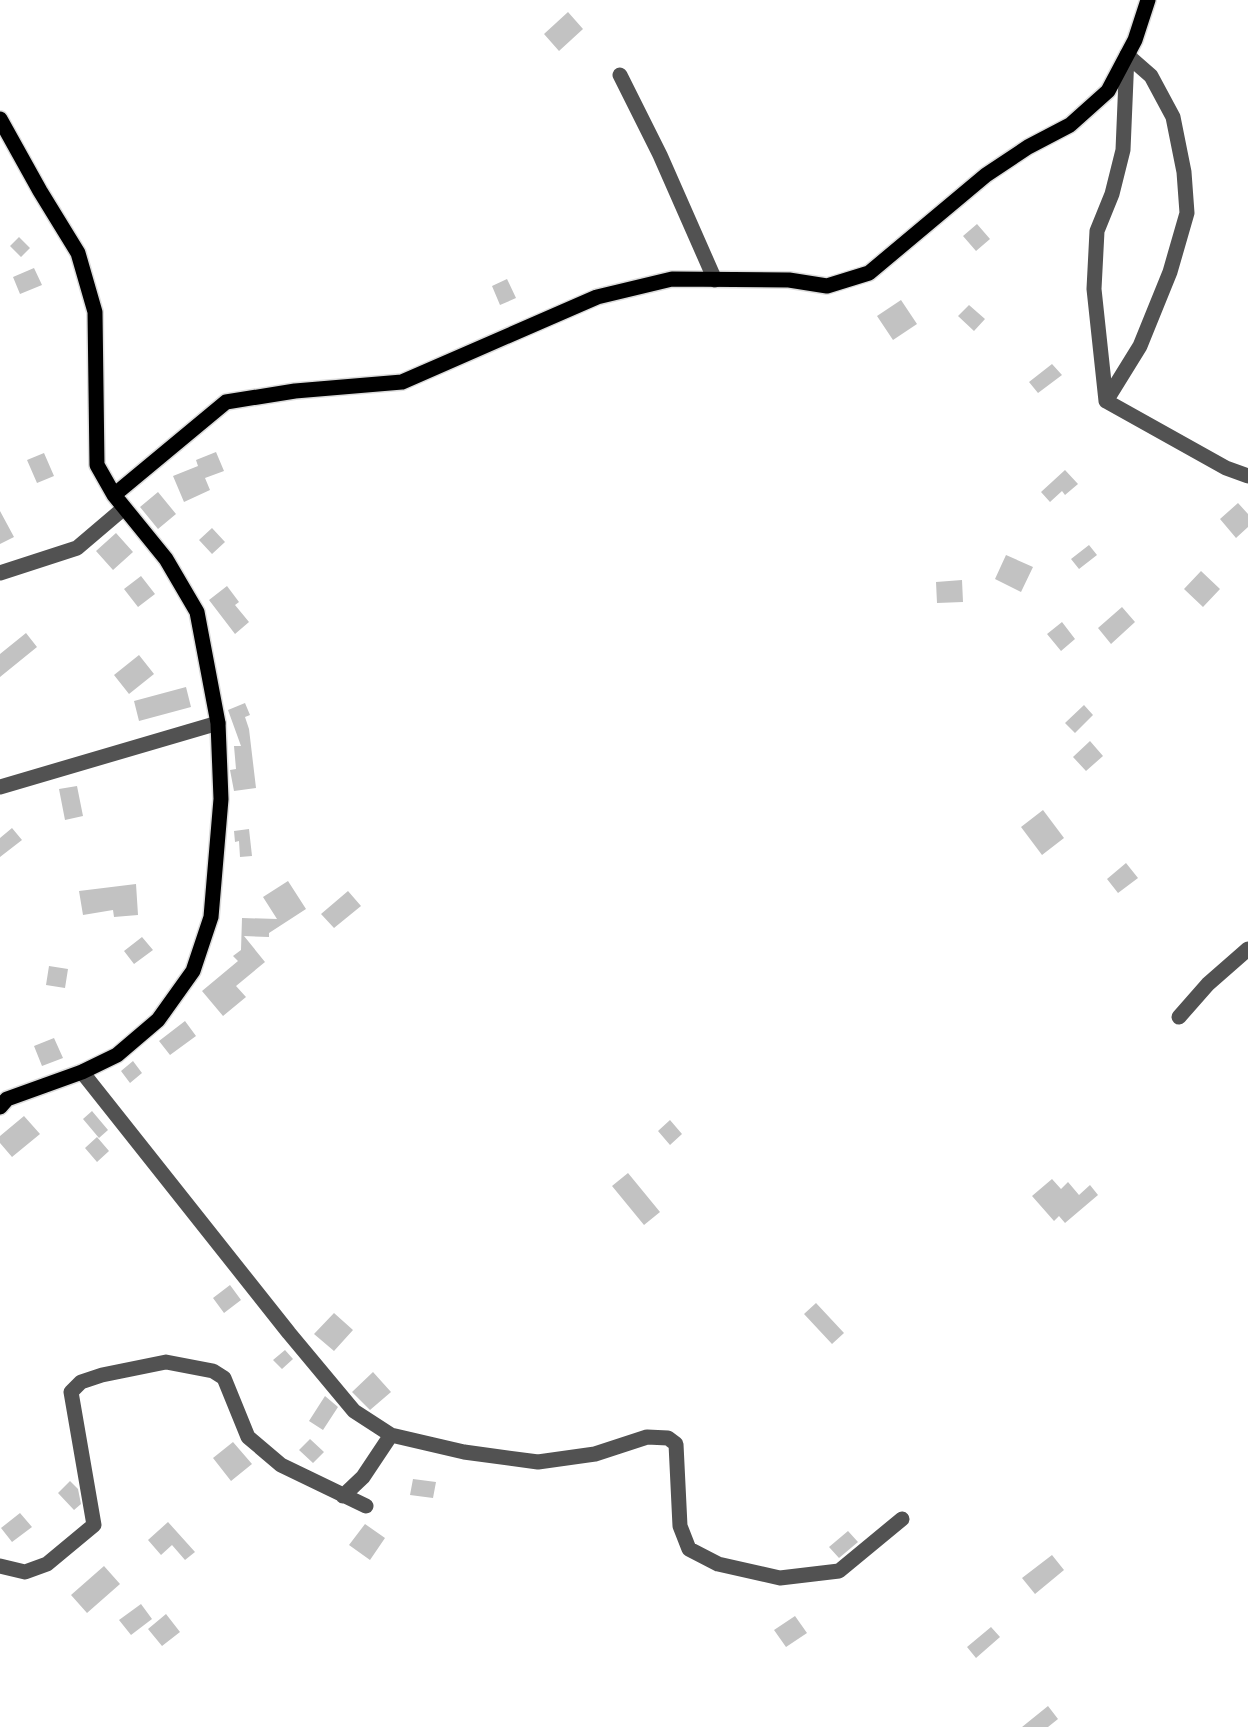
<svg xmlns="http://www.w3.org/2000/svg" width="1248" height="1727" viewBox="0 0 1248 1727" font-family="Lato,sans-serif">
<style>
.building{fill:#c2c2c2}
.lines{fill:none;stroke-linecap:round;stroke-linejoin:round}
.major-casing{stroke:#dbdbdb;stroke-width:18}
.minor{stroke:#525252;stroke-width:15}
.major{stroke:#000;stroke-width:15}
</style>
<rect width="100%" height="100%" fill="#fff"/>
<!-- building -->
<path class="building" d="M 568,12 L 583,29 L 559,51 L 544,34 Z
M 977,224 L 990,239 L 976,251 L 963,236 Z
M 19,237 L 30,248 L 21,257 L 10,246 Z
M 34,268 L 42,285 L 20,294 L 13,277 Z
M 507,279 L 516,298 L 500,305 L 492,286 Z
M 901,300 L 917,324 L 893,340 L 877,316 Z
M 969,305 L 985,319 L 974,331 L 958,316 Z
M 1052,364 L 1062,375 L 1038,393 L 1029,382 Z
M 216,452 L 224,471 L 205,478 L 210,490 L 184,502 L 173,476 L 198,466 L 196,460 Z
M 44,453 L 54,476 L 37,483 L 27,460 Z
M 1065,470 L 1078,484 L 1065,495 L 1062,491 L 1050,502 L 1041,492 Z
M 158,492 L 176,514 L 158,529 L 140,507 Z
M 1238,503 L 1248,514 L 1248,527 L 1236,538 L 1220,519 Z
M 0,511 L 14,537 L 0,544 Z
M 212,528 L 225,542 L 212,554 L 199,540 Z
M 116,533 L 133,552 L 113,570 L 96,551 Z
M 1089,545 L 1097,555 L 1079,569 L 1071,559 Z
M 1006,555 L 1033,567 L 1021,592 L 995,579 Z
M 1201,571 L 1220,589 L 1203,607 L 1184,589 Z
M 141,576 L 155,594 L 138,607 L 124,589 Z
M 962,580 L 963,602 L 937,603 L 936,582 Z
M 227,586 L 239,602 L 235,605 L 249,622 L 235,634 L 209,600 Z
M 1122,607 L 1135,622 L 1111,644 L 1098,628 Z
M 1062,622 L 1075,639 L 1061,651 L 1047,634 Z
M 26,633 L 37,647 L 0,677 L 0,654 Z
M 139,655 L 154,674 L 129,694 L 114,675 Z
M 186,687 L 191,707 L 139,721 L 134,701 Z
M 245,703 L 250,715 L 245,717 L 249,729 L 256,788 L 234,791 L 230,770 L 236,769 L 234,746 L 241,746 L 228,710 Z
M 1084,705 L 1093,715 L 1075,733 L 1065,723 Z
M 1090,741 L 1103,756 L 1086,771 L 1073,757 Z
M 77,786 L 83,816 L 65,820 L 59,789 Z
M 1043,810 L 1064,838 L 1042,855 L 1021,827 Z
M 12,828 L 22,840 L 0,857 L 0,838 Z
M 249,829 L 252,856 L 240,857 L 239,841 L 235,842 L 234,831 Z
M 1126,863 L 1138,878 L 1118,893 L 1107,879 Z
M 288,881 L 306,909 L 269,933 L 269,937 L 244,936 L 265,962 L 236,986 L 246,997 L 223,1016 L 202,991 L 238,961 L 233,956 L 241,950 L 242,918 L 277,919 L 263,897 Z
M 136,884 L 138,915 L 114,917 L 113,910 L 83,915 L 79,891 Z
M 348,891 L 361,906 L 334,928 L 321,914 Z
M 142,937 L 153,950 L 134,964 L 124,951 Z
M 49,966 L 68,969 L 65,988 L 46,985 Z
M 185,1021 L 196,1036 L 170,1055 L 159,1041 Z
M 54,1038 L 63,1058 L 42,1066 L 34,1046 Z
M 133,1061 L 142,1073 L 130,1083 L 121,1071 Z
M 92,1111 L 108,1130 L 99,1138 L 83,1119 Z
M 24,1116 L 40,1134 L 12,1157 L 0,1143 L 0,1136 Z
M 670,1120 L 682,1134 L 670,1145 L 658,1131 Z
M 97,1137 L 109,1151 L 97,1162 L 85,1148 Z
M 628,1173 L 660,1212 L 644,1225 L 612,1186 Z
M 1052,1179 L 1061,1189 L 1068,1182 L 1079,1195 L 1090,1185 L 1098,1195 L 1065,1223 L 1059,1216 L 1054,1221 L 1032,1196 Z
M 230,1285 L 241,1300 L 224,1313 L 213,1298 Z
M 816,1303 L 844,1333 L 832,1344 L 804,1314 Z
M 334,1313 L 353,1330 L 334,1351 L 314,1334 Z
M 285,1350 L 293,1359 L 282,1369 L 273,1360 Z
M 373,1372 L 391,1392 L 370,1410 L 352,1392 Z
M 325,1396 L 338,1407 L 323,1430 L 309,1421 Z
M 310,1439 L 324,1452 L 313,1463 L 299,1450 Z
M 233,1442 L 252,1464 L 231,1481 L 213,1458 Z
M 413,1479 L 436,1482 L 433,1498 L 410,1495 Z
M 70,1481 L 78,1489 L 81,1504 L 74,1510 L 58,1493 Z
M 20,1513 L 32,1527 L 12,1542 L 1,1528 Z
M 168,1522 L 195,1552 L 185,1560 L 172,1545 L 161,1555 L 148,1540 Z
M 365,1524 L 385,1538 L 370,1560 L 349,1545 Z
M 848,1531 L 858,1542 L 839,1558 L 829,1547 Z
M 1052,1555 L 1064,1570 L 1035,1594 L 1022,1578 Z
M 104,1566 L 120,1584 L 87,1613 L 71,1595 Z
M 141,1604 L 152,1619 L 131,1635 L 119,1620 Z
M 166,1614 L 180,1632 L 162,1646 L 148,1629 Z
M 795,1616 L 807,1633 L 786,1647 L 774,1630 Z
M 991,1627 L 1000,1637 L 976,1658 L 967,1647 Z
M 1048,1706 L 1058,1719 L 1048,1727 L 1022,1727 Z"/>
<g class="lines">
<!-- major casing -->
<g class="major-casing">
<path id="major" d="M 0,119 L 40,191 L 78,253 L 95,312 L 97,465 L 114,495 L 166,559 L 197,612 L 218,723 L 221,799 L 211,917 L 193,971 L 158,1020 L 117,1055 L 82,1072 L 7,1099 L 0,1107
M 114,495 L 226,402 L 295,391 L 402,382 L 597,297 L 672,279 L 789,280 L 827,286 L 869,273 L 986,175 L 1028,147 L 1070,125 L 1108,91 L 1135,40 L 1148,0"/>
</g>
<!-- minor -->
<path class="minor" d="M 1127,55 L 1123,150 L 1112,194 L 1097,231 L 1094,289 L 1106,401 L 1226,468 L 1248,476
M 620,75 L 660,155 L 715,280
M 1106,401 L 1140,346 L 1170,272 L 1187,213 L 1184,172 L 1173,117 L 1151,76 L 1127,55
M 0,573 L 77,548 L 124,508
M 0,787 L 218,723
M 1179,1017 L 1208,984 L 1248,949
M 82,1072 L 289,1333 L 354,1411 L 391,1435 L 464,1452 L 538,1462 L 595,1454 L 647,1437 L 668,1438 L 676,1444 L 680,1526 L 689,1549 L 718,1564 L 780,1578 L 839,1571 L 902,1519
M 343,1496 L 363,1477 L 391,1435
M 0,1566 L 25,1572 L 47,1564 L 94,1525 L 71,1392 L 81,1382 L 102,1375 L 166,1362 L 213,1371 L 224,1378 L 248,1437 L 281,1465 L 366,1506"/>
<!-- major -->
<use href="#major" class="major"/>
</g>
</svg>
